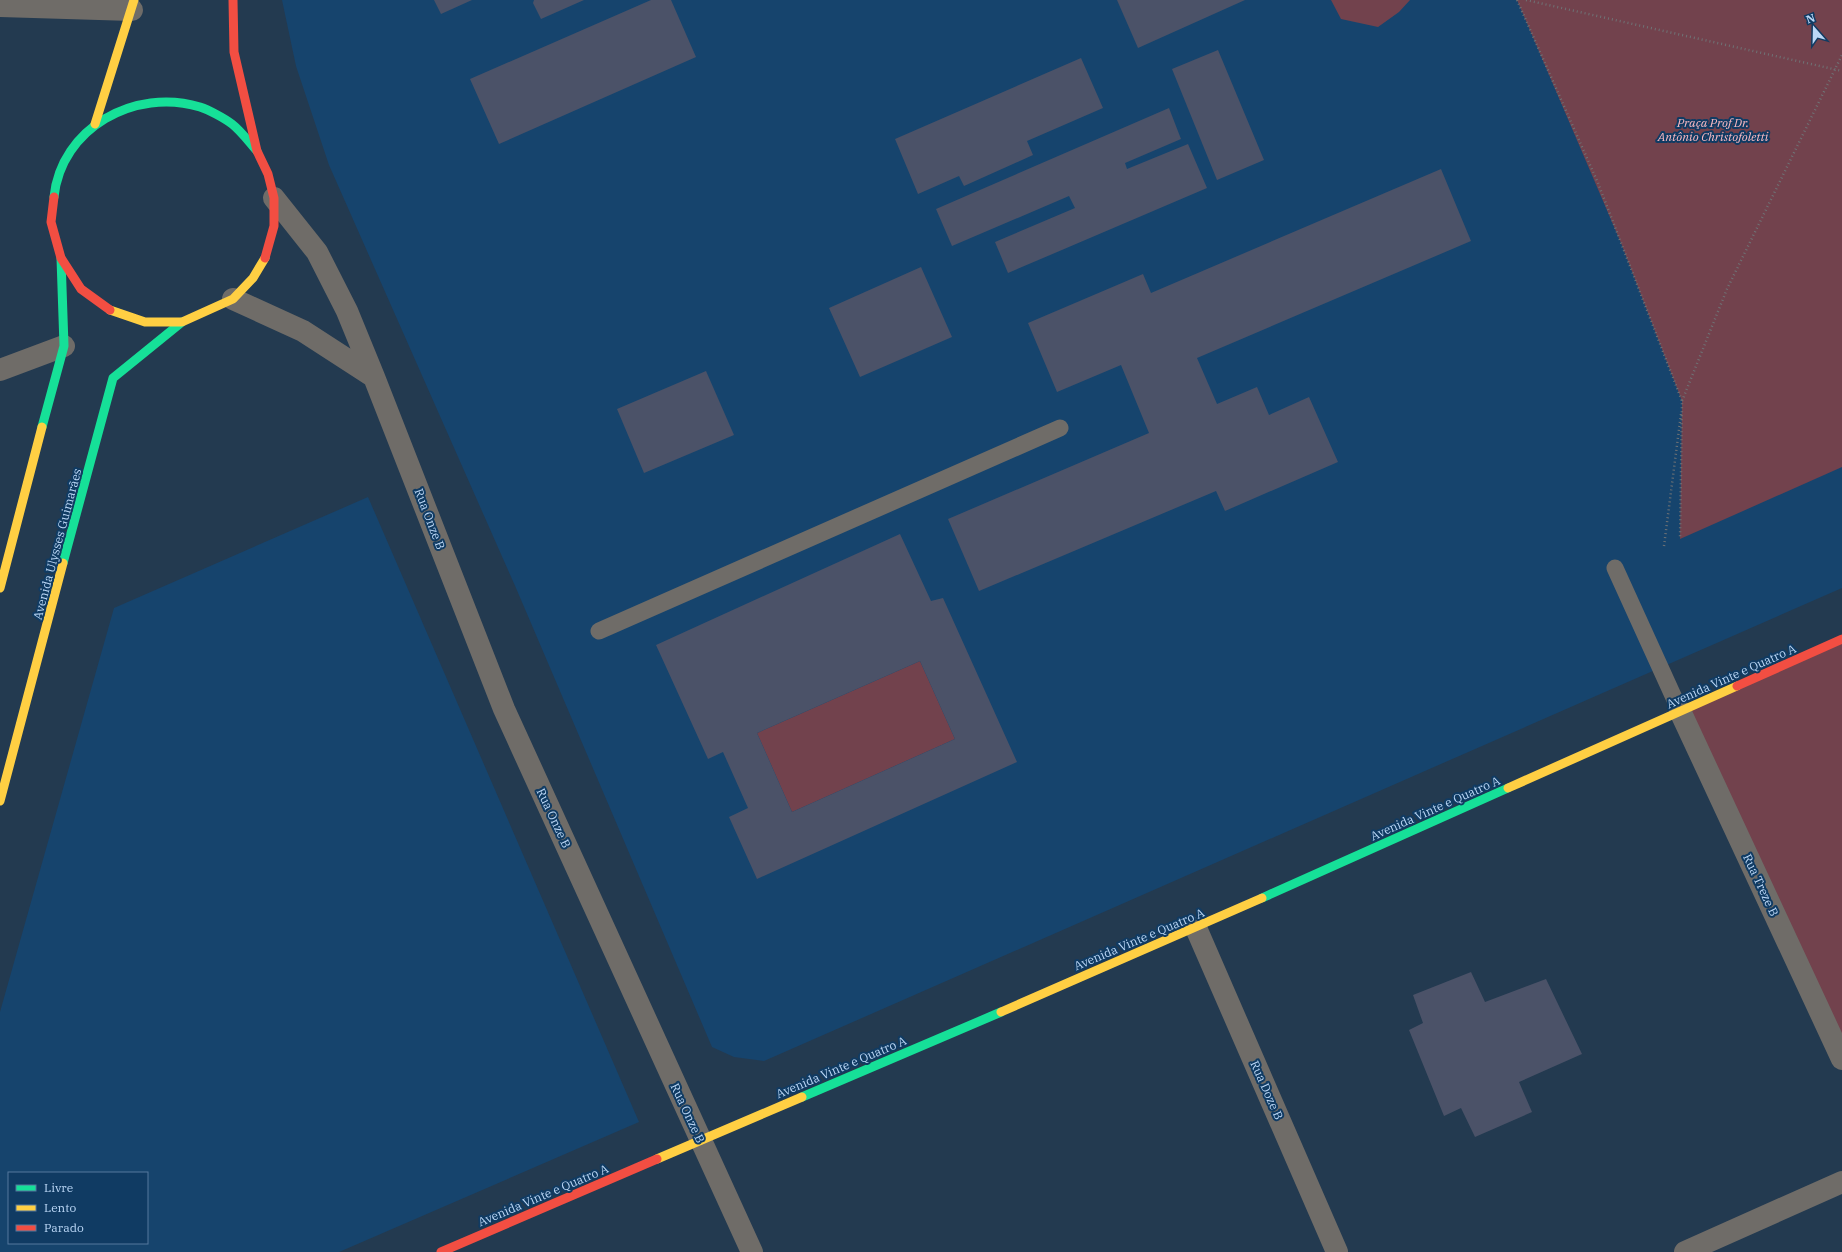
<svg xmlns="http://www.w3.org/2000/svg" width="1842" height="1252" viewBox="0 0 1842 1252" font-family="'IBM Plex Serif',serif">
<style>
.built{fill:#16446d;fill-rule:evenodd}
.green{fill:#72424d}
.building{fill:#4b5268;fill-rule:evenodd}
.lines{fill:none;stroke-linecap:round;stroke-linejoin:round}
.path{stroke:#6f7275;stroke-width:2.5;stroke-dasharray:1 3;stroke-linecap:butt}
.lane{stroke:#6f6c68;stroke-width:17}
.street{stroke:#6f6c68;stroke-width:22}
.fast{stroke:#16e098;stroke-width:9}
.slow{stroke:#ffcf43;stroke-width:9}
.jam{stroke:#f24e42;stroke-width:9}
.labels{text-anchor:middle;dominant-baseline:central;stroke-width:4;stroke-linejoin:round;paint-order:stroke}
.park-label{font-size:12px;font-style:italic;fill:#fdbbc3;stroke:#103b63}
.street-label{font-size:12px;fill:#bbd7f6;stroke:#103b63}
</style>
<rect width="100%" height="100%" fill="#233a50"/>
<!-- built -->
<path class="built" d="M 282,0 L 1842,0 L 1842,588 L 764,1061 L 734,1057 L 712,1047 L 516,588 L 329,165 L 296,66 Z
M 368,497 L 639,1122 L 339,1252 L 0,1252 L 0,1012 L 114,608 ZM 9,1173 L 147,1173 L 147,1243 L 9,1243 Z"/>
<!-- green -->
<path class="green" d="M 1331,0 L 1410,0 L 1399,12 L 1378,27 L 1341,19 Z
M 1517,0 L 1842,0 L 1842,467 L 1680,539 L 1682,401 L 1621,243 Z
M 1842,639 L 1842,1059 L 1680,711 Z
M 920,661 L 955,739 L 792,812 L 757,733 Z"/>
<!-- building -->
<path class="building" d="M 434,0 L 472,0 L 441,14 Z
M 534,0 L 584,0 L 541,19 L 533,3 Z
M 651,0 L 671,0 L 696,57 L 499,144 L 470,79 Z
M 1117,0 L 1245,0 L 1138,48 Z
M 1218,50 L 1264,160 L 1217,180 L 1172,69 Z
M 1081,58 L 1103,108 L 1027,141 L 1033,155 L 964,186 L 959,176 L 918,194 L 895,139 Z
M 1169,108 L 1181,139 L 1125,163 L 1127,169 L 1188,144 L 1207,188 L 1008,273 L 995,242 L 1075,208 L 1069,196 L 952,246 L 936,209 Z
M 1441,169 L 1471,241 L 1197,358 L 1217,404 L 1257,387 L 1269,415 L 1309,397 L 1338,462 L 1225,511 L 1216,491 L 979,591 L 948,519 L 1149,433 L 1121,365 L 1057,392 L 1028,323 L 1143,274 L 1151,293 Z
M 921,267 L 952,337 L 860,377 L 829,308 Z
M 706,371 L 734,435 L 644,473 L 617,409 Z
M 900,534 L 931,601 L 943,598 L 1017,762 L 757,879 L 729,817 L 748,808 L 723,752 L 708,759 L 656,645 ZM 920,661 L 955,739 L 792,812 L 757,733 Z
M 1471,972 L 1485,1002 L 1546,979 L 1582,1054 L 1519,1082 L 1532,1112 L 1475,1137 L 1461,1108 L 1444,1116 L 1409,1030 L 1423,1023 L 1413,995 Z"/>
<g class="lines">
<!-- path -->
<path class="path" d="M 1517,0 L 1598,183 L 1682,401 L 1680,539
M 1526,0 L 1842,71
M 1682,401 L 1727,289 L 1842,55
M 1664,546 L 1681,414"/>
<!-- lane -->
<path class="lane" d="M 1615,568 L 1680,711
M 599,631 L 1060,428"/>
<!-- street -->
<path class="street" d="M 0,6 L 132,10
M 274,198 L 317,252 L 347,311 L 374,377 L 504,709 L 752,1252
M 233,299 L 303,331 L 374,377
M 0,370 L 64,346
M 1680,711 L 1842,1059
M 1196,928 L 1337,1252
M 1685,1252 L 1842,1182"/>
<!-- fast -->
<path class="fast" d="M 54,197 C 61,128 135,87 200,107 C 209,110 224,118 232,124 C 241,131 249,142 257,151
M 42,427 L 64,346 L 61,258
M 63,563 L 113,378 L 182,322
M 1262,898 L 1508,788
M 802,1097 L 1001,1012"/>
<!-- slow -->
<path class="slow" d="M 95,124 L 134,0
M 110,310 L 145,322 L 182,322 L 233,299 L 253,278 L 265,258
M 0,588 L 42,427
M 1508,788 L 1737,686
M 0,801 L 63,563
M 1001,1012 L 1262,898
M 657,1159 L 802,1097"/>
<!-- jam -->
<path class="jam" d="M 233,0 L 234,52 L 257,151 L 268,174 L 274,198 L 274,226 L 265,258
M 54,197 L 51,222 L 61,258 L 81,289 L 110,310
M 1737,686 L 1842,639
M 441,1252 L 657,1159"/>
</g>
<g class="labels">
<!-- park labels -->
<g class="park-label">
<text x="1713" y="122">Praça Prof Dr.<tspan x="1713" dy="14">Antônio Christofoletti</tspan></text>
</g>
<!-- street labels -->
<g class="street-label">
<text transform="translate(430 519) rotate(69)">Rua Onze B</text>
<text transform="translate(57 544) rotate(-75)">Avenida Ulysses Guimarães</text>
<text transform="translate(1731 676) rotate(-24)">Avenida Vinte e Quatro A</text>
<text transform="translate(1435 808) rotate(-24)">Avenida Vinte e Quatro A</text>
<text transform="translate(554 818) rotate(65)">Rua Onze B</text>
<text transform="translate(1761 885) rotate(65)">Rua Treze B</text>
<text transform="translate(1139 939) rotate(-23)">Avenida Vinte e Quatro A</text>
<text transform="translate(841 1067) rotate(-23)">Avenida Vinte e Quatro A</text>
<text transform="translate(1267 1090) rotate(66)">Rua Doze B</text>
<text transform="translate(688 1113) rotate(65)">Rua Onze B</text>
<text transform="translate(543 1195) rotate(-23)">Avenida Vinte e Quatro A</text>
</g>
</g>
<!-- legend -->
<rect x="8" y="1172" width="140" height="72" fill="#103b63" stroke="#54799e"/>
<rect x="16" y="1185" width="20" height="6" fill="#16e098" stroke="#54799e"/>
<text x="44" y="1192" font-size="12" fill="#bbd7f6">Livre</text>
<rect x="16" y="1205" width="20" height="6" fill="#ffcf43" stroke="#54799e"/>
<text x="44" y="1212" font-size="12" fill="#bbd7f6">Lento</text>
<rect x="16" y="1225" width="20" height="6" fill="#f24e42" stroke="#54799e"/>
<text x="44" y="1232" font-size="12" fill="#bbd7f6">Parado</text>
<!-- north arrow -->
<g transform="translate(1814 28) rotate(340)" stroke="#103b63" stroke-width="3" paint-order="stroke">
<path d="M0-3L7 15L0 10L-7 15Z" fill="#bbd7f6"/>
<text y="-6" font-size="11" font-weight="bold" text-anchor="middle" fill="#bbd7f6">N</text>
</g>
</svg>
